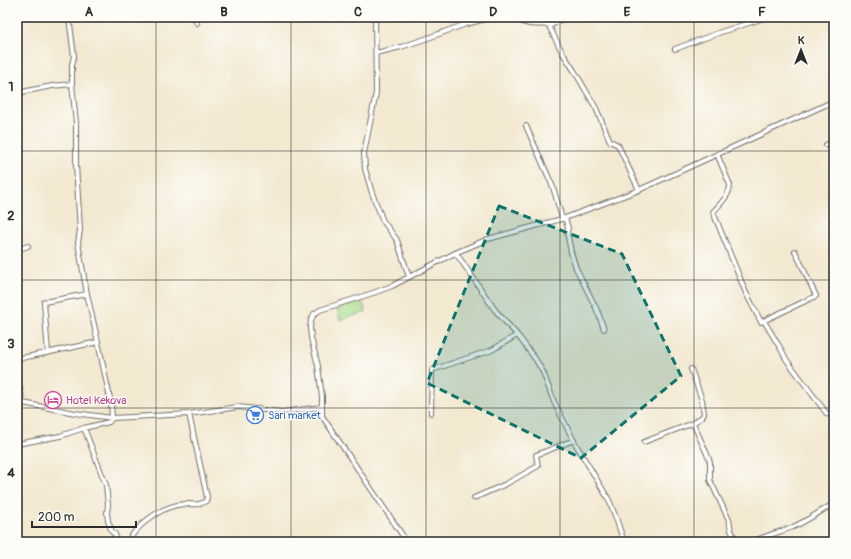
<svg xmlns="http://www.w3.org/2000/svg" width="851" height="559" viewBox="0 0 851 559" font-family="Pangolin,sans-serif">
<style>
.green{fill:#a7db8b;stroke:#69835b}
.lines{fill:none;stroke-linecap:round;stroke-linejoin:round}
.minor-casing{stroke:#716d65;stroke-width:6}
.minor{stroke:#fff;stroke-width:4}
.marked{fill:#0f766e;fill-opacity:0.2;stroke:#0f766e;stroke-width:3;stroke-dasharray:8 5;stroke-linejoin:round}
.grid{fill:none;stroke:#2b2b2b;stroke-width:1;stroke-opacity:0.55}
.labels{text-anchor:middle;dominant-baseline:central;stroke-width:3;stroke-linejoin:round;paint-order:stroke}
.hotel-label{font-size:11px;fill:#b23c85;stroke:#fdfcf7;text-anchor:start}
.shop-label{font-size:11px;fill:#366cbe;stroke:#fdfcf7;text-anchor:start}
.neatline{fill:none;stroke:#2b2b2b;stroke-width:1.5}
.grid-label{font-size:13px;text-anchor:middle;font-weight:bold;fill:#2b2b2b}
</style>
<rect width="100%" height="100%" fill="#fdfcf7"/>
<filter id="ink" filterUnits="userSpaceOnUse"><feTurbulence type="fractalNoise" baseFrequency=".025" numOctaves="2"/><feDisplacementMap in="SourceGraphic" scale="8" xChannelSelector="R" yChannelSelector="G"/><feConvolveMatrix kernelMatrix="1 2 1 2 8 2 1 2 1" color-interpolation-filters="sRGB"/></filter>
<filter id="wash" filterUnits="userSpaceOnUse"><feTurbulence type="fractalNoise" baseFrequency=".012" numOctaves="4" result="noise"/><feDisplacementMap in="SourceGraphic" scale="16" xChannelSelector="R" yChannelSelector="G"/><feGaussianBlur stdDeviation="0.9" result="paint"/><feColorMatrix in="noise" values="0 0 0 0 0 0 0 0 0 0 0 0 0 0 0 0 0 1.4 0 .05"/><feComposite in="paint" operator="in"/></filter>
<g filter="url(#wash)">
<rect width="100%" height="100%" fill="#f3e8d0"/>
<!-- green -->
<path class="green" d="M 362,301 L 366,312 L 340,320 L 337,309 Z"/>
</g>
<g filter="url(#ink)">
<g class="lines">
<!-- minor casing -->
<g class="minor-casing">
<path id="minor" d="M 194,17 L 197,23
M 375,17 L 376,93 L 364,153 L 365,169 L 372,193 L 383,221 L 397,240 L 409,277
M 517,17 C 525,28 540,23 551,25
M 567,17 L 551,25 L 550,28 L 562,52 L 575,72 L 596,108 L 610,141 L 618,145 L 639,190
M 675,49 L 721,32 L 764,18 L 775,17
M 376,53 L 401,47 L 425,39 L 466,24 L 493,17
M 17,93 L 52,86 L 72,84
M 526,126 L 553,187 L 562,218
M 826,145 L 834,141
M 717,154 L 730,185 C 730,195 720,204 713,212 L 746,293 L 761,322 L 816,296 L 795,251
M 565,218 L 568,228 L 567,232 L 571,252 L 576,268 L 597,310 L 604,329
M 17,250 L 28,246
M 455,253 L 458,256 L 495,310 L 519,337 L 536,360 L 543,372 L 554,402 L 575,443 L 609,500 L 616,518 L 624,542
M 764,321 L 782,351 L 786,359 L 827,414 L 834,416
M 48,353 L 44,302 L 87,294
M 17,359 L 98,342
M 17,375 L 23,403
M 17,403 L 23,403 L 75,413 L 112,418 L 189,414 L 238,407 L 282,412 L 322,407
M 431,413 L 432,370 L 492,350 L 517,335
M 693,423 L 707,454 L 710,462 L 710,480 L 729,520 L 731,530 L 736,542
M 84,428 L 106,485 L 108,505 L 107,513 L 108,521 L 112,532 L 115,534 L 116,538 L 108,542
M 644,442 L 693,423 L 702,417 L 704,414 L 702,400 L 691,369
M 17,444 L 60,436 L 84,428 L 105,423 L 109,422 L 112,418 L 111,403 L 98,342 L 87,294 L 78,243 L 80,230 L 76,165 L 76,123 L 72,84 L 72,65 L 74,56 L 69,17
M 474,498 L 506,484 L 538,466 L 536,455 L 574,440
M 132,542 L 130,538 C 142,521 164,505 185,504 C 194,504 198,506 206,501 L 207,497 L 189,414
M 407,542 L 322,416 L 322,397 L 318,366 L 311,338 L 310,328 L 311,320 L 314,314 L 320,310 L 373,293 L 392,286 L 409,277 L 455,253 L 488,239 L 565,218 L 639,190 L 834,101
M 752,542 C 765,536 779,532 793,527 C 807,521 820,511 834,504"/>
</g>
<!-- minor -->
<use href="#minor" class="minor"/>
</g>
</g>
<!-- marked area -->
<path class="marked" d="M 499,206 L 622,254 L 681,376 L 581,458 L 427,383 Z"/>
<!-- grid -->
<path class="grid" d="M 156,17 L 156,542M 291,17 L 291,542M 426,17 L 426,542M 560,17 L 560,542M 694,17 L 694,542M 17,151 L 834,151M 17,280 L 834,280M 17,408 L 834,408"/>
<!-- icons -->
<defs>
<g id="hotel-ring" transform="scale(0.9)"><circle r="9.5" fill="#fdfcf7" stroke="#d1479c" stroke-width="1.5"/><path d="M-6-4.5h1.5V1H6V5H4.5V3h-9V5H-6ZM-4 0a1.8 1.8 0 1 1 3.6 0ZM.5 0V-2.5h3Q6-2.5 6 0Z" fill="#d1479c"/></g>
<g id="supermarket-ring" transform="scale(0.9)"><circle r="9.5" fill="#fdfcf7" stroke="#3f7fe0" stroke-width="1.5"/><path d="M-6-5.5h2.5l.6 2H6L4.5 2H-2.5L-4.4-4H-6ZM-1.5 3.2a1.3 1.3 0 1 0 .1 0ZM3 3.2a1.3 1.3 0 1 0 .1 0Z" fill="#3f7fe0"/></g>
</defs>
<g fill-rule="evenodd">
<use href="#hotel-ring" x="53" y="400"/>
<use href="#supermarket-ring" x="255" y="415"/>
</g>
<g class="labels">
<!-- hotel labels -->
<g class="hotel-label">
<text x="66" y="400">Hotel Kekova</text>
</g>
<!-- shop labels -->
<g class="shop-label">
<text x="268" y="415">Sari market</text>
</g>
</g>
<!-- margin -->
<rect width="851" height="559" fill="none" stroke="#fdfcf7" stroke-width="44"/>
<!-- north arrow -->
<g transform="translate(801 50)" stroke="#fdfcf7" stroke-width="3" paint-order="stroke">
<path d="M0-3L7 15L0 10L-7 15Z" fill="#2b2b2b"/>
<text y="-6" font-size="11" font-weight="bold" text-anchor="middle" fill="#2b2b2b">K</text>
</g>
<!-- scale -->
<path d="M32 521v6h104v-6" fill="none" stroke="#2b2b2b" stroke-width="2"/>
<text x="38" y="521" font-size="12" fill="#2b2b2b" stroke="#fdfcf7" stroke-width="3" paint-order="stroke">200 m</text>
<rect x="22" y="22" width="807" height="515" class="neatline"/>
<g class="grid-label">
<text x="89" y="16">A</text>
<text x="224" y="16">B</text>
<text x="358" y="16">C</text>
<text x="493" y="16">D</text>
<text x="627" y="16">E</text>
<text x="762" y="16">F</text>
<text x="11" y="91">1</text>
<text x="11" y="220">2</text>
<text x="11" y="348">3</text>
<text x="11" y="477">4</text>
</g>
</svg>
